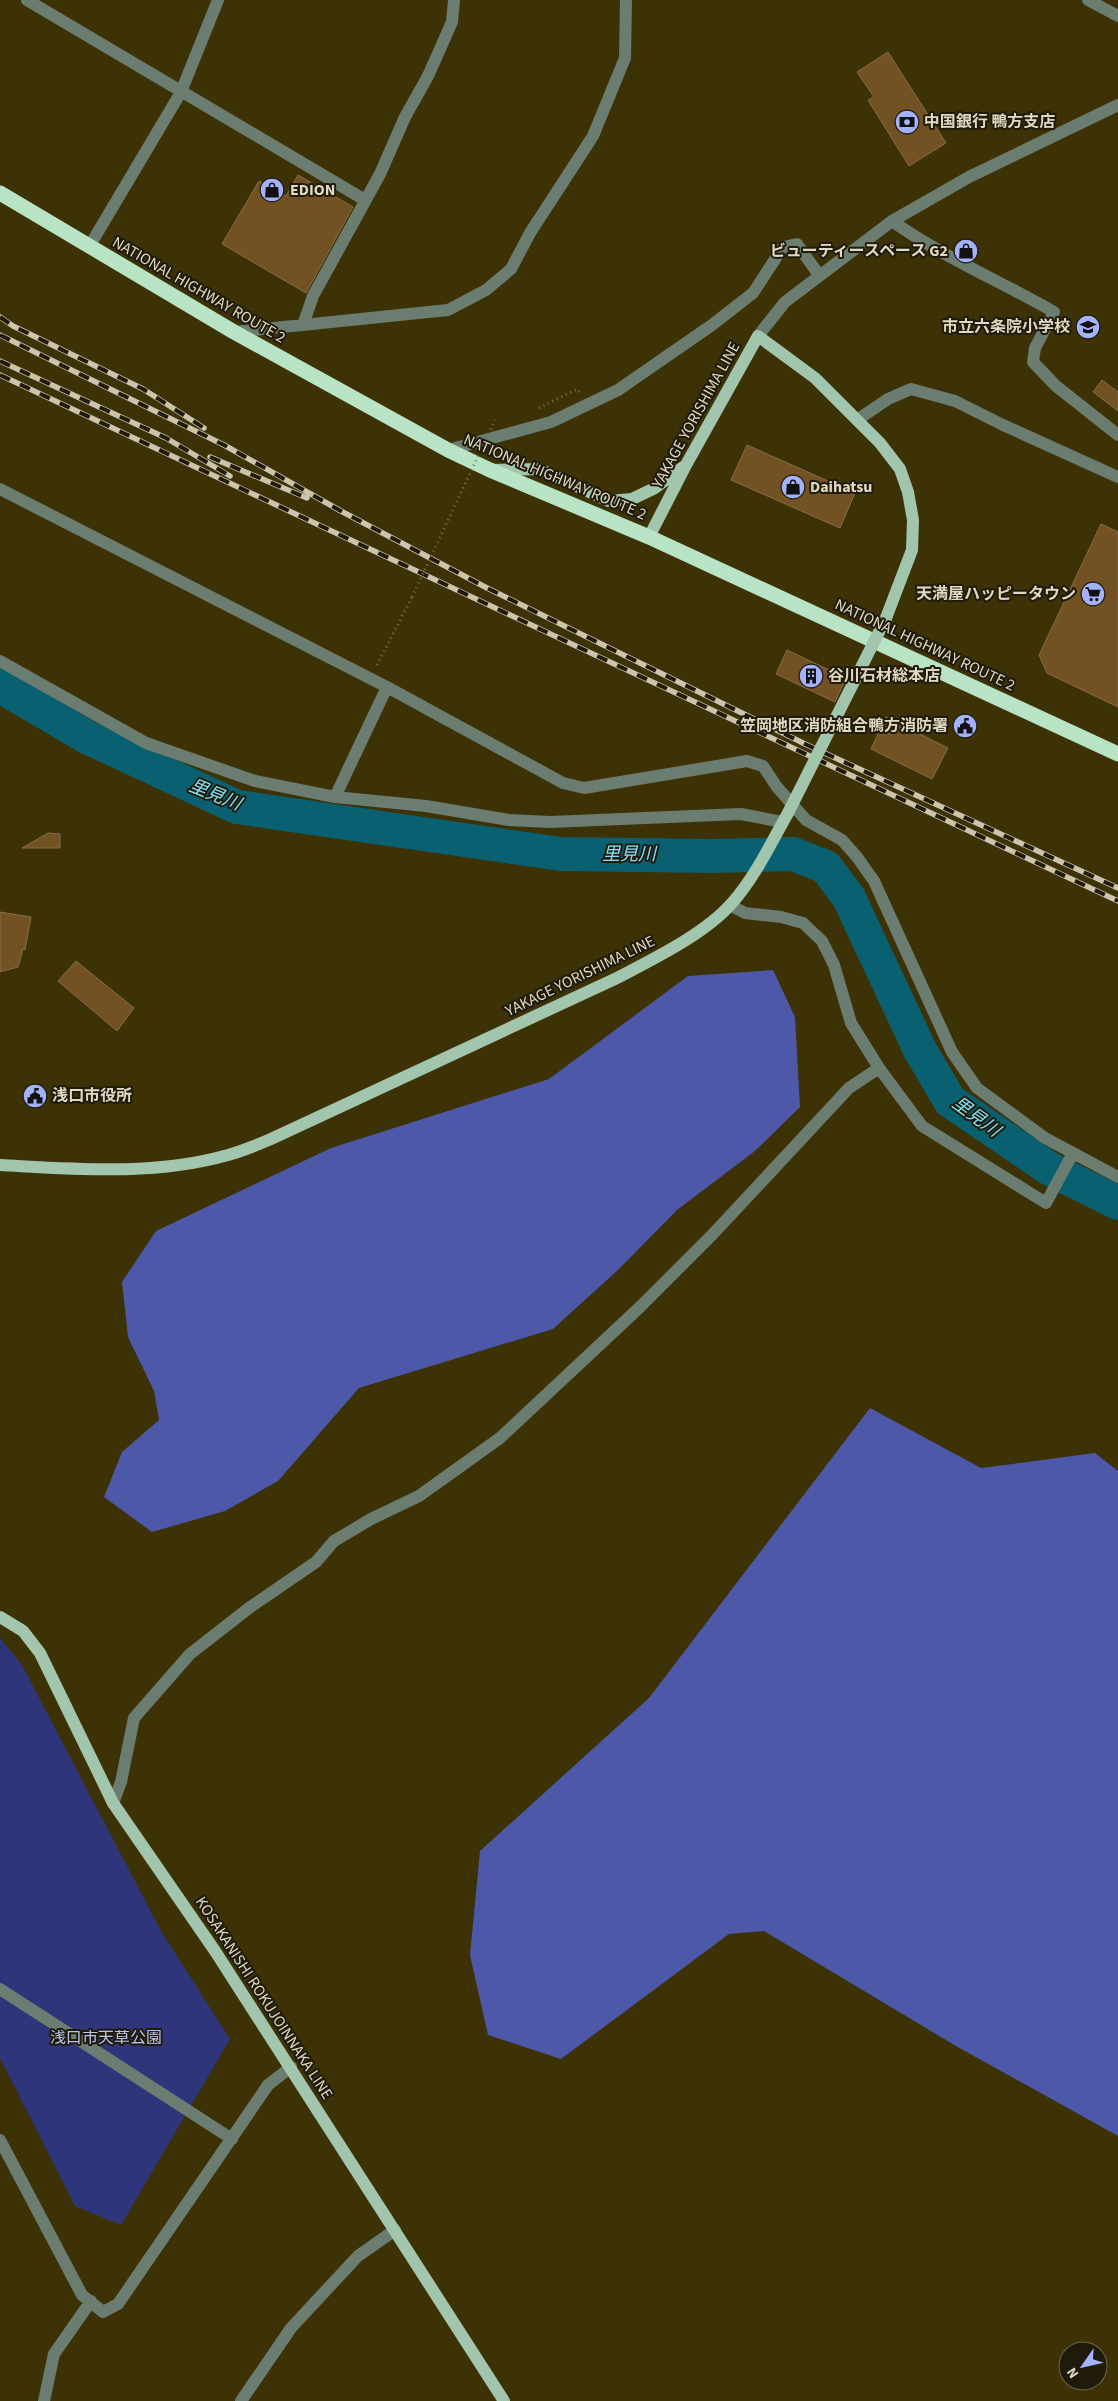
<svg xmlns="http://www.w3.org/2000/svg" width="1118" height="2401" viewBox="0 0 1118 2401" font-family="'Source Sans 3','Noto Sans JP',sans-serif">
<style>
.green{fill:#2e357a}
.forest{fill:#4d58a8}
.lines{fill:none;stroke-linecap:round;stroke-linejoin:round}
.river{stroke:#096070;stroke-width:34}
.building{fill:#725222;stroke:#876d49}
.path{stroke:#776f4b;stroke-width:3;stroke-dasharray:1 4;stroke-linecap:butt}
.minor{stroke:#6b7c70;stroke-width:12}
.major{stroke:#a2c6ad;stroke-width:12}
.highway{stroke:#b8e3c5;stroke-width:15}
.rail-casing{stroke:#cbc5ac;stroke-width:5.5}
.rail{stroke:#1f1a09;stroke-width:4;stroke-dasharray:11;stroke-linecap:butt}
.path-bridge{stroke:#776f4b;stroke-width:3;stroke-dasharray:1 4;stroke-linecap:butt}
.major-bridge{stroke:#a2c6ad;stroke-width:12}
.labels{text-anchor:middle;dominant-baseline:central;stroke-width:4;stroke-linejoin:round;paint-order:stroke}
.poi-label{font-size:16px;font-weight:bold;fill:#dfd9c3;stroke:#1f1a09;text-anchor:start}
.street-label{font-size:16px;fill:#dfd9c3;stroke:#1f1a09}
.park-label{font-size:16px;fill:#b9c3f0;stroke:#1f1a09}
.water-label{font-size:18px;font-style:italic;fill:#83e2f8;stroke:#1f1a09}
</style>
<rect width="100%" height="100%" fill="#3c3206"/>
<!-- green -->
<path class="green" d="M 0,1638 L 22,1665 L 161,1931 L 230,2039 L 121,2225 L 75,2206 L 0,2058 Z"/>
<!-- forest -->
<path class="forest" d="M 773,970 L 795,1017 L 800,1107 L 755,1151 L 677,1210 L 619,1269 L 553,1329 L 359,1388 L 278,1481 L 225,1511 L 152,1532 L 104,1497 L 122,1452 L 159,1420 L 154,1391 L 128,1337 L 122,1282 L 156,1231 L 331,1148 L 549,1079 L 688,976 Z
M 870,1408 L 981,1468 L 1095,1453 L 1118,1471 L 1118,2136 L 956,2046 L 764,1931 L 729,1934 L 561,2059 L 488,2035 L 470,1955 L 480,1851 L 649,1698 Z"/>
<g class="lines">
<!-- river -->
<path class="river" d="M 0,686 L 87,737 L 237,807 L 561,854 L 712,856 L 793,854 L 826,867 L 849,898 L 920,1050 L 950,1101 L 1050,1169 L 1118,1203"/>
</g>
<!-- building -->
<path class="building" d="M 888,52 L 946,143 L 909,166 L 868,100 L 874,97 L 857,72 Z
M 298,175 L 353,207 L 306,293 L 222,244 L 259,181 L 286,196 Z
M 1102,380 L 1118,392 L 1118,411 L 1093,392 Z
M 747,445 L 855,493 L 840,528 L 731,480 Z
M 1101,524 L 1118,532 L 1118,707 L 1047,673 L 1039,655 Z
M 787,650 L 846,678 L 835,702 L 776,674 Z
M 886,717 L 948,748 L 932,779 L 871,749 Z
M 48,833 L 60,834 L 60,848 L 22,848 Z
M 0,912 L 31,917 L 25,950 L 23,949 L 18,967 L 0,972 Z
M 76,961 L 134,1008 L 117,1031 L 58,981 Z"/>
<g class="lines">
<!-- path -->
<path class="path" d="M 539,408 L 577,389 L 579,392
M 377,665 L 412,597"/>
<!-- minor -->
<path class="minor" d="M 27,0 L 365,200
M 1088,0 L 1118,16
M 892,221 C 943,257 1000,281 1054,312 L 1035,348 L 1033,362 L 1056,386 L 1118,435
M 89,247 L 181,92 L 218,0
M 303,325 L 313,296 L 380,174 L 405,117 L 428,76 L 452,22 L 454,0
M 234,332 L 448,310 L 486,290 L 511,269 L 530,233 L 593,136 L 625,58 L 626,0
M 758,336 L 785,302 L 892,221 L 969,177 L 1118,105
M 857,420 L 888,399 L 911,389 L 955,401 L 1003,425 L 1118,477
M 448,450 L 551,422 L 618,390 L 712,325 L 753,293 L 783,247 L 797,244 L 819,275
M 0,489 L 387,687 L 563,783 L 584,788 L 747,761 L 763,766 L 777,787 L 806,820 L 842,840 L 857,857 L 874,881 L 952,1052 L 977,1088 L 1045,1138 L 1118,1177
M 0,661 L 146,743 L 255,781 L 335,797 L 426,806 L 509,820 L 550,822 L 741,814 L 782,822
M 335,797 L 387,687
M 730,905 L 745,913 L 781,917 L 803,923 L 822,941 L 834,965 L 851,1023 L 879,1068 L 922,1126 L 1046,1203 L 1073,1153
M 113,1803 L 121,1782 L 134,1718 L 190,1654 L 249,1608 L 316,1562 L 334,1541 L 371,1519 L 419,1496 L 500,1438 L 640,1307 L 712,1235 L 849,1088 L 879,1068
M 0,1989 L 232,2139
M 0,2140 L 82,2295 L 103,2312 L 118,2304 L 268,2085 L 291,2067
M 44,2401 L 54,2354 L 91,2301
M 241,2401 L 291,2328 L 358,2256 L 395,2230"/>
<!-- major -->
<path class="major" d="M 492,470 L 539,469 L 609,501 L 632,499 L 655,488 L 683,467
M 649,537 L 686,465 L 758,336 L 815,378 L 880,443 L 900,469 L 908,492 L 913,520 L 912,550 L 886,618
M 0,1165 C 76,1169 154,1176 228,1155 C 243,1151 257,1145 271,1139 L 617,978 C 653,959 705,934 732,903 C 755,877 771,843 788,813
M 0,1617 L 23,1631 L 40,1653 L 113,1803 L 215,1951 L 504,2401"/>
<!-- highway -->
<path class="highway" d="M 0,193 L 234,332 L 448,450 L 490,470 L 649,537 L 1118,754"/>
<!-- rail casing -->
<g class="rail-casing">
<path id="rail" d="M 0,317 L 13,326 L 143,389 L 204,428
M 0,335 L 224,445 L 339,510 L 487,588 L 805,744 L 1118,888
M 0,361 L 166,438 L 230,476
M 0,375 L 1118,901
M 210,457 L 307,498"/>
</g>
<!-- rail -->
<use href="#rail" class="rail"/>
<!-- path-bridge -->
<path class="path-bridge" d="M 412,597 L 495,420"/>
<!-- major-bridge -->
<path class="major-bridge" d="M 788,813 L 886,618"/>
</g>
<!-- icons -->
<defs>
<g id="bank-disc" transform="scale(1.25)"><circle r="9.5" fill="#a3b2fd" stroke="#1f1a09"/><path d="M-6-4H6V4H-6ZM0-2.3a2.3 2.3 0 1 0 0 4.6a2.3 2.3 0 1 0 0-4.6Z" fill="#111"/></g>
<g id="shop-disc" transform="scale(1.25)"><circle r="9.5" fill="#a3b2fd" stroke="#1f1a09"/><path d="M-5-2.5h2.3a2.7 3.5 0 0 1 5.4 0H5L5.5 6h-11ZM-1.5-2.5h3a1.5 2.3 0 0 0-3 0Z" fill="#111"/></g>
<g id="school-disc" transform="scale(1.25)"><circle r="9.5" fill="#a3b2fd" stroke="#1f1a09"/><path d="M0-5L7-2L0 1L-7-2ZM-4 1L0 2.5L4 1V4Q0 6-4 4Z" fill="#111"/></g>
<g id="supermarket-disc" transform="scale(1.25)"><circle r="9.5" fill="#a3b2fd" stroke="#1f1a09"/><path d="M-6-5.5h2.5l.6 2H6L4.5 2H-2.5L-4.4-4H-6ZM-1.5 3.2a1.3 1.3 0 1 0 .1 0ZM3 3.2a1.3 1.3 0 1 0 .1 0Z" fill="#111"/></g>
<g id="building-disc" transform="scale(1.25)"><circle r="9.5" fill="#a3b2fd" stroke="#1f1a09"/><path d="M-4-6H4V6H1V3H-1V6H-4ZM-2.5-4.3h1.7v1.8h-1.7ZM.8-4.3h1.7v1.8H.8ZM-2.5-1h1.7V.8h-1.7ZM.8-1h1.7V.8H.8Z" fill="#111"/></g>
<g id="civic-disc" transform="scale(1.25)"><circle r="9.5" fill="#a3b2fd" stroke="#1f1a09"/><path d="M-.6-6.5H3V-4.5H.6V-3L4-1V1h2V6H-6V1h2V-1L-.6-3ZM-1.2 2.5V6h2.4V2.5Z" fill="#111"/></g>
</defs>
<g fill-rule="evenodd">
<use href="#bank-disc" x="907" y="122"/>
<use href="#shop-disc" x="272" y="190"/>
<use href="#shop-disc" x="966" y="251"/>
<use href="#school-disc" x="1088" y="327"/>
<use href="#shop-disc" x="793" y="487"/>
<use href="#supermarket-disc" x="1093" y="594"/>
<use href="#building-disc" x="811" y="676"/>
<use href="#civic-disc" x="965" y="726"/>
<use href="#civic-disc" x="35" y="1096"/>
</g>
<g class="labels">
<!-- poi labels -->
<g class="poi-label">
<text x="924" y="122">中国銀行 鴨方支店</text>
<text x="290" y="190">EDION</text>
<text x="948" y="251" text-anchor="end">ビューティースペース G2</text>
<text x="1070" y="327" text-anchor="end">市立六条院小学校</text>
<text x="810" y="487">Daihatsu</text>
<text x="1076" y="594" text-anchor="end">天満屋ハッピータウン</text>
<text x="828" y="676">谷川石材総本店</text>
<text x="948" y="726" text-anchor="end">笠岡地区消防組合鴨方消防署</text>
<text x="52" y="1096">浅口市役所</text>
</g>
<!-- street labels -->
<g class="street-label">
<text transform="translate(199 290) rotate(30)">NATIONAL HIGHWAY ROUTE 2</text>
<text transform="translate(696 415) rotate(-61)">YAKAGE YORISHIMA LINE</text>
<text transform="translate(555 477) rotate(23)">NATIONAL HIGHWAY ROUTE 2</text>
<text transform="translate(925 645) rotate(25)">NATIONAL HIGHWAY ROUTE 2</text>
<text transform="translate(580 976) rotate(-26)">YAKAGE YORISHIMA LINE</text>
<text transform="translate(264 1998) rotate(57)">KOSAKANISHI ROKUJOINNAKA LINE</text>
</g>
<!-- park labels -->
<g class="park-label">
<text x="106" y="2038">浅口市天草公園</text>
</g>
<!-- water labels -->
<g class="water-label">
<text transform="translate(215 795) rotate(22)">里見川</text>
<text x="629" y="854">里見川</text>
<text transform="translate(976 1117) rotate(36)">里見川</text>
</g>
</g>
<!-- north arrow -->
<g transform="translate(1083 2366) rotate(236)"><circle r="24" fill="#1f1a09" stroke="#6c6653"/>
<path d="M0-4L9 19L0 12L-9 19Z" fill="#a3b2fd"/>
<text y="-8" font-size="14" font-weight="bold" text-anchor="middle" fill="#dfd9c3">N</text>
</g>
</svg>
